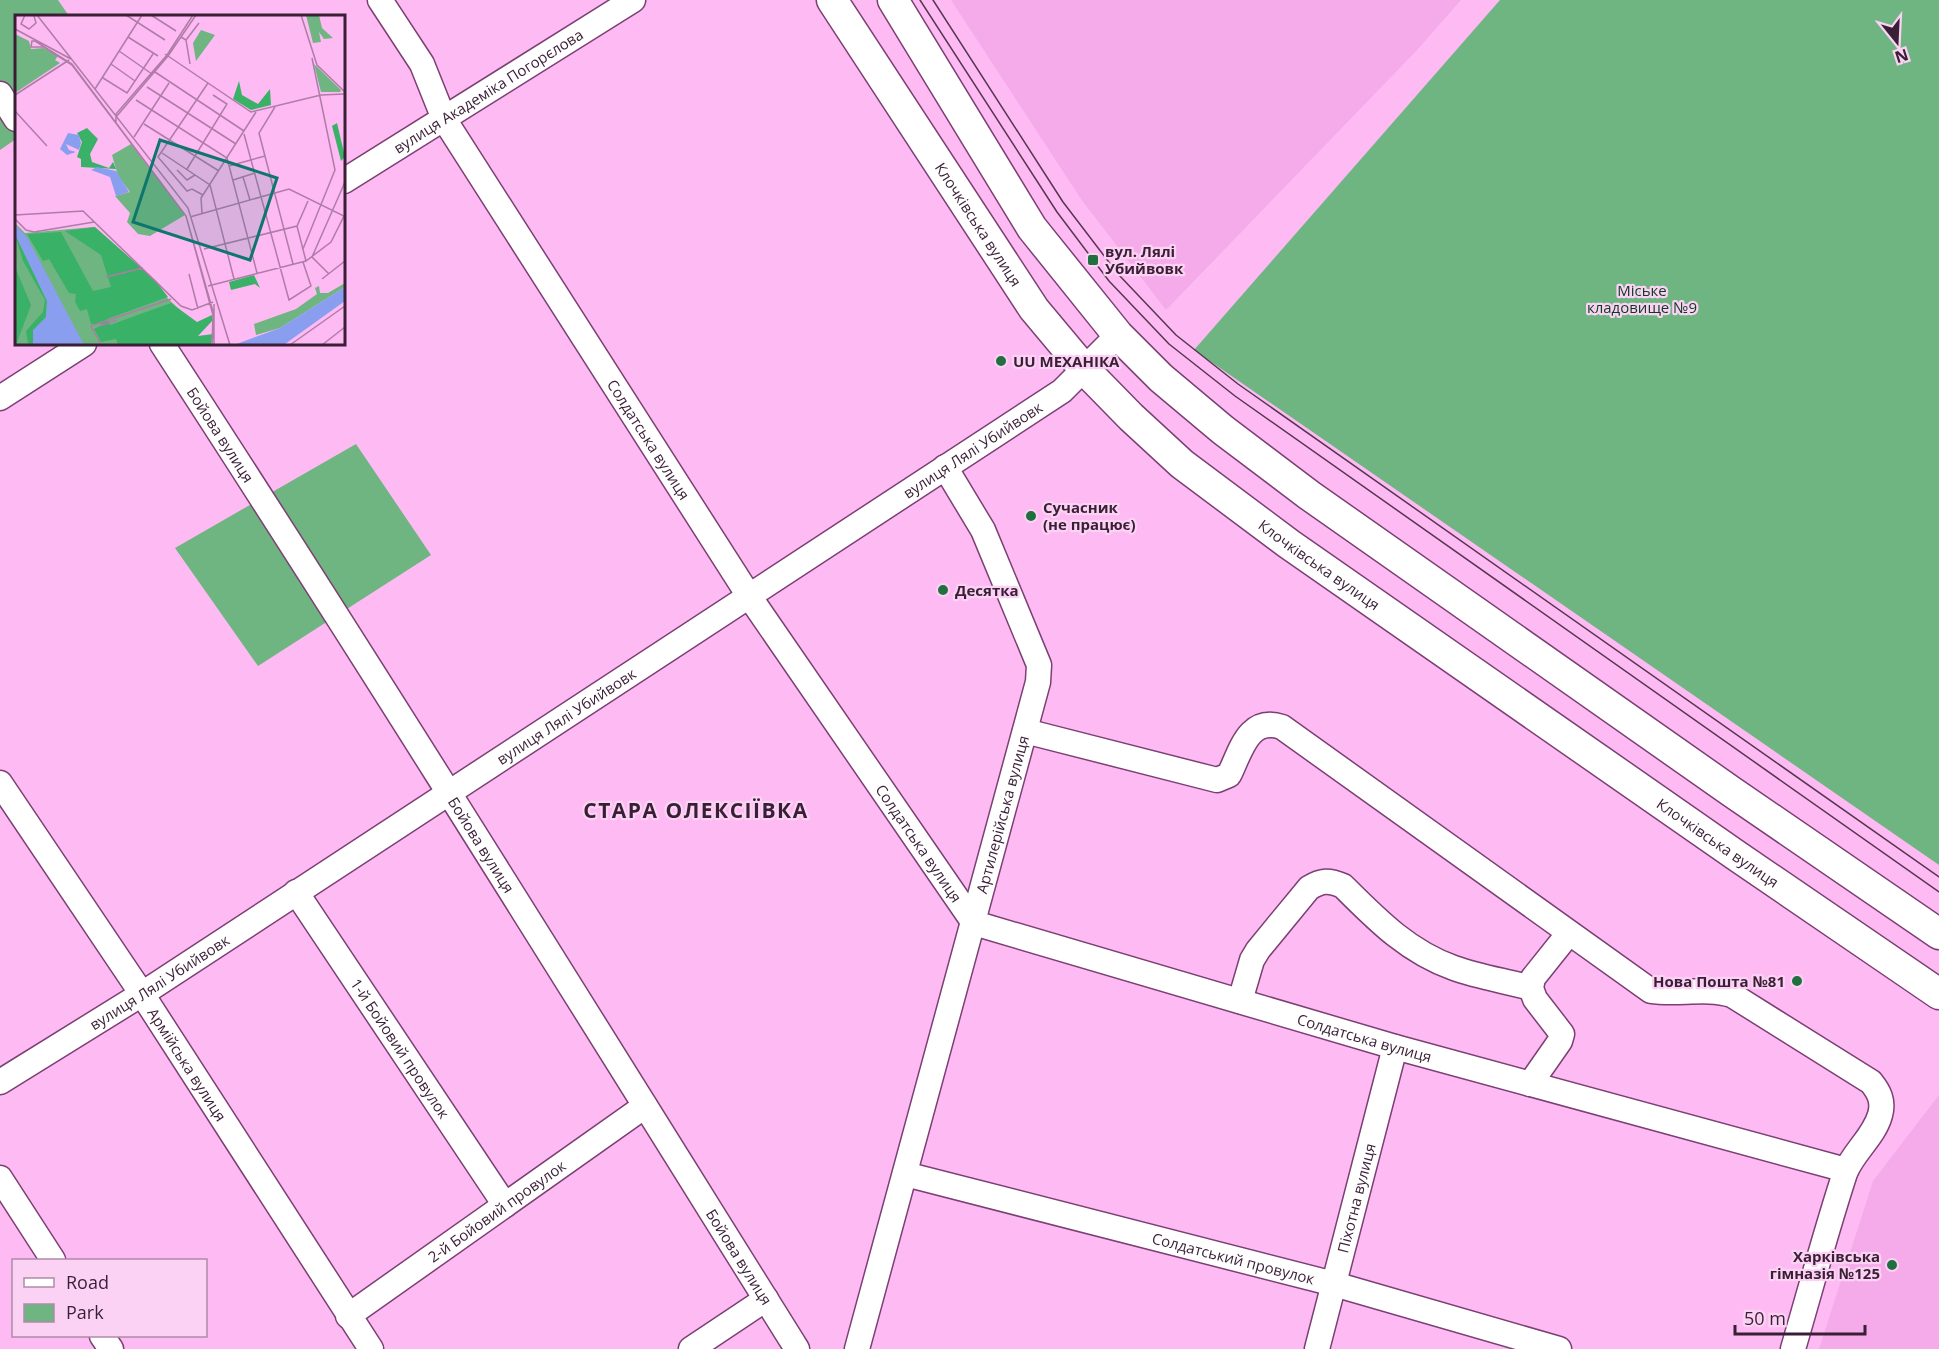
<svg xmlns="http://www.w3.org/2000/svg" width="1939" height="1349" viewBox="0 0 1939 1349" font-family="'Open Sans',sans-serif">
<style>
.built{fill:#f5abe9}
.green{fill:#6eb582}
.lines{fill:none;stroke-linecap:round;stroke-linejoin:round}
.minor-casing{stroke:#7b4073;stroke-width:27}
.major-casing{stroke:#7b4073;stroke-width:33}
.minor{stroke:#fff;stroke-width:24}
.major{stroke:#fff;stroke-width:30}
.tram{stroke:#563651;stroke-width:1.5}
.poi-dot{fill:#206f3f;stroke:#fcd2f4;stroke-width:2}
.labels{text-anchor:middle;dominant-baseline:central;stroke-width:4.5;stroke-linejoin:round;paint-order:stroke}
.street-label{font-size:15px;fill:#391f35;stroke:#fcd2f4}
.poi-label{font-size:15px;font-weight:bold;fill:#391f35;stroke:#fcd2f4;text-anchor:start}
.park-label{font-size:15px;fill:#0b3c1f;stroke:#fcd2f4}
.district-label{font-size:21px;font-weight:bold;letter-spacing:1.5px;fill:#391f35;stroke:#fcd2f4}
.inset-road{fill:none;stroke:#af7ca7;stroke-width:1.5}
.view{fill:#0f766e;fill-opacity:0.15;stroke:#0f766e;stroke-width:3}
.inset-edge{fill:none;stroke:#391f35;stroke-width:3}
</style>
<rect width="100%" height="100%" fill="#febaf3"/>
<!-- built -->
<path class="built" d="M 951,0 L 1461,0 L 1418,49 L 1166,310 L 1081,199 Z
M 1939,1095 L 1939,1349 L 1819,1349 L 1873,1181 Z"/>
<!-- green -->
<path class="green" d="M 0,0 L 58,0 L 69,16 L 16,16 L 16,139 L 0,150 Z
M 1500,0 L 1939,0 L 1939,865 L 1194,350 Z
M 356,444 L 431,555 L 258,666 L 175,548 Z"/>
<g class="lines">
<!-- minor casing -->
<g class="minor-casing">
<g id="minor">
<path id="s1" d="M 380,0 L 422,64 L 444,119 L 749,596 L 974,923 L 1395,1047 L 1846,1170"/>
<path d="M 0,94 L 16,119"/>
<path id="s2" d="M 344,181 L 633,0"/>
<path id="s3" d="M 162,344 C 378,676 587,1013 797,1349"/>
<path d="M 0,398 L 84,344"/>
<path d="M 1025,731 L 1217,780 L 1229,775 C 1241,751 1248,716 1282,727 L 1651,991 C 1678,995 1706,987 1732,995 L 1871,1082 C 1879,1092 1884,1101 1880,1115 C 1874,1137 1853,1152 1845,1173 C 1826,1231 1810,1291 1793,1349"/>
<path id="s4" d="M 0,783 L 142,994 L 371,1349"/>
<path id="s5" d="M 296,892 L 505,1205"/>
<path d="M 1240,1001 L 1252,960 L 1258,950 L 1309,888 C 1322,880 1329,880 1343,886 C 1376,919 1408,952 1454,968 C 1479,977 1506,981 1531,988"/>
<path id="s6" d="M 0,1082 L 142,994 L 1062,391 L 1118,335"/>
<path d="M 1530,1084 L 1560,1041 L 1562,1034 L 1535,999 L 1531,988 L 1533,978 L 1569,933"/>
<path id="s7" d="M 905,1174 L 1334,1284 L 1559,1349"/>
<path d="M 0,1178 L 53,1260"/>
<path id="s8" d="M 348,1316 L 645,1106"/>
<path d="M 102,1336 L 111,1349"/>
<path d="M 691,1349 L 766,1299"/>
<path id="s9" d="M 857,1349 L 1038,682 L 1039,665 L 983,530 L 945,467"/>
<path id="s10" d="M 1317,1349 L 1395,1047"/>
</g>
</g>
<!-- major casing -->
<g class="major-casing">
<g id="major">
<path id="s11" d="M 832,0 L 1034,309 L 1085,370 L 1131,417 L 1182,464 L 1289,544 L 1737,856 L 1939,994"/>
<path d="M 893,0 L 1032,228 L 1118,335 L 1161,378 L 1223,430 L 1309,495 L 1732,792 L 1939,934"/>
</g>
</g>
<!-- minor -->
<use href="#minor" class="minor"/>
<!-- major -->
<use href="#major" class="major"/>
<!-- tram -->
<path class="tram" d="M 920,0 L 1057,212 L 1109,281 L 1169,344 L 1235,396 L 1939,892
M 933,0 L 1063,202 L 1118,274 L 1176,335 L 1238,384 L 1939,877"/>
</g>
<!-- markers -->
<g class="poi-dot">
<rect x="1087" y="254" width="12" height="12" rx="3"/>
<circle cx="1001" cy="361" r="6"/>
<circle cx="1031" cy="516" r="6"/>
<circle cx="943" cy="590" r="6"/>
<circle cx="1797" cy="981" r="6"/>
<circle cx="1892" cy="1265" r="6"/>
</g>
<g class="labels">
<!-- street labels -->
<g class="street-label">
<text stroke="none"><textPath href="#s2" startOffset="170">вулиця Академіка Погорєлова</textPath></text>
<text stroke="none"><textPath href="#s11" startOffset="268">Клочківська вулиця</textPath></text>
<text stroke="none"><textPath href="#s3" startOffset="108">Бойова вулиця</textPath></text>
<text stroke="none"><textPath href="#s1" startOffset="516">Солдатська вулиця</textPath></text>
<text stroke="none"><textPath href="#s6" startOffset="1160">вулиця Лялі Убийвовк</textPath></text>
<text stroke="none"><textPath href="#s11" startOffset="754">Клочківська вулиця</textPath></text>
<text stroke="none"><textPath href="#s6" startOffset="674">вулиця Лялі Убийвовк</textPath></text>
<text stroke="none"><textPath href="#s9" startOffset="554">Артилерійська вулиця</textPath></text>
<text stroke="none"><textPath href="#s11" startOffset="1240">Клочківська вулиця</textPath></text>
<text stroke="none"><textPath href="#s1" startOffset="1002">Солдатська вулиця</textPath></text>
<text stroke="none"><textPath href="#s3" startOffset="594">Бойова вулиця</textPath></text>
<text stroke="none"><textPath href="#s6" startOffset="188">вулиця Лялі Убийвовк</textPath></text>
<text stroke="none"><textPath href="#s1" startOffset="1506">Солдатська вулиця</textPath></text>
<text stroke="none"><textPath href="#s5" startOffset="188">1-й Бойовий провулок</textPath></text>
<text stroke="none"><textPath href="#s4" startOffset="338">Армійська вулиця</textPath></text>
<text stroke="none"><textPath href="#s10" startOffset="156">Піхотна вулиця</textPath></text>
<text stroke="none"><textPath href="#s8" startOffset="182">2-й Бойовий провулок</textPath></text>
<text stroke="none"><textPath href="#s3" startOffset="1080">Бойова вулиця</textPath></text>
<text stroke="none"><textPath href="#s7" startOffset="339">Солдатський провулок</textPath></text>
</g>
<!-- poi labels -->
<g class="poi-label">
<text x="1105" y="251">вул. Лялі<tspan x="1105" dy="17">Убийвовк</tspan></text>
<text x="1013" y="361">UU МЕХАНІКА</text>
<text x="1043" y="507">Сучасник<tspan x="1043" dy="17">(не працює)</tspan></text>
<text x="955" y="590">Десятка</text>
<text x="1785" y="981" text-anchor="end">Нова Пошта №81</text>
<text x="1880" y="1256" text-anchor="end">Харківська<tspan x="1880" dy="17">гімназія №125</tspan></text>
</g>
<!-- park labels -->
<g class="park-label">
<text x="1642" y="290">Міське<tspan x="1642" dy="17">кладовище №9</tspan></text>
</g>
<!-- district labels -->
<g class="district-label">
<text x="696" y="810">СТАРА ОЛЕКСІЇВКА</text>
</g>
</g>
<!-- overview -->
<g transform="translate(15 15)">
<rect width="330" height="330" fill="#febaf3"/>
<path d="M 291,0 L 304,0 L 307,13 L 318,23 L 309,24 L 304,17 L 306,27 L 298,28 ZM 186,15 L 200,20 L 181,46 L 178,28 ZM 0,19 L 14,26 L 16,34 L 29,33 L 43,41 L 40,45 L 45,48 L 0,78 ZM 299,49 L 326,75 L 325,77 L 306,77 ZM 116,129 L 170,200 L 135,221 L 123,219 L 112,207 L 115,198 L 100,181 L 115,177 L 103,161 L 97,140 ZM 0,208 L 10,218 L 79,212 L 168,298 L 168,330 L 0,330 ZM 330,268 L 330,272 L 265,313 L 241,320 L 239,309 L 281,294 L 302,279 L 300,273 L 304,271 L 305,278 L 313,278 Z" fill="#6eb582"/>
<path d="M 224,66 L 227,80 L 243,89 L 255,74 L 256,90 L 236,95 L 218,84 ZM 322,108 L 330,142 L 326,146 L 317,111 ZM 72,113 L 83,124 L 75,139 L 77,147 L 94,153 L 98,147 L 101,154 L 66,152 L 66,144 L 62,142 L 67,127 L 62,118 ZM 80,212 L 140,265 L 153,282 L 92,304 L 95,310 L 156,288 L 182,307 L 197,300 L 198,305 L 183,321 L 198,319 L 196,330 L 103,330 L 101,324 L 86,327 L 79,314 L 89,309 L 76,309 L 72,294 L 65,296 L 60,287 L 61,279 L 54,278 L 34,244 L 28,246 L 12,219 L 46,217 L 78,276 L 96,272 L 86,240 L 50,216 ZM 0,219 L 32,286 L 31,302 L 19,317 L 18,330 L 13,328 L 11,316 L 28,297 L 30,285 L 8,246 ZM 0,252 L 16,290 L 1,330 L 0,330 ZM 239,260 L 245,273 L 240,269 L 216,275 L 214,267 Z" fill="#39b167"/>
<path d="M 53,118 L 64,120 L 66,128 L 64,135 L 51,129 L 54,135 L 61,137 L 52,140 L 45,134 ZM 82,152 L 101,156 L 114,177 L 101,181 L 95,162 L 76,155 ZM 0,210 L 12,222 L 69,330 L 18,330 L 18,315 L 31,302 L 32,286 L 0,219 ZM 330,272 L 330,286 L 270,329 L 219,330 L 265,313 Z" fill="#8a9ef0"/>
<path class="inset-road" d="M 10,0 L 6,9 L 14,14 L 21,8 L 19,1M 22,0 L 173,193 L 215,330M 111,0 L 150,25M 136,0 L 161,16M 286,0 L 302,50 L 330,77M 0,14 L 56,44M 113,22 L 143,41M 166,22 L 171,25 L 175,49M 171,25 L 184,8M 104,36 L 137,59M 150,39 L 236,97 L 306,80 L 330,79M 96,49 L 120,66M 140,57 L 229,116M 88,63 L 112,78 L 138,39M 132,72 L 221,129M 80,74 L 127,0M 0,80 L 54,45M 121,85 L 212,143 L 242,258M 260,92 L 244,118 L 278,249M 0,96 L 32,131M 101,102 L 153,41 L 181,0M 101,107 L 101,99 L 152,40 L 178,0M 129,109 L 204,156M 229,119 L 274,285 L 296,271 L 288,247M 119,122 L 154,68M 147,138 L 195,170 L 219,264M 214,151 L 250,141M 172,154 L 212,89 L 198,80M 162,155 L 172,165 L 180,160M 228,162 L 235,185M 218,165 L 240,158M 188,180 L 177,174 L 172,176 L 143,142 L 193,68M 187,198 L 186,183 L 241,97M 0,200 L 68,196 L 166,291 L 177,295 L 198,287M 175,202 L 274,174 L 329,201 L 316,227 L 291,246 L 193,271M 0,204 L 11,215 L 19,217 L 79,207M 282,211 L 291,246M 189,234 L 282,211 L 293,186M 288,234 L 320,155 L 297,43M 174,259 L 183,294M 314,259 L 297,242 L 330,167M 91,262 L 128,253M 307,264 L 330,246M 84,311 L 102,305M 86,330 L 76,311 L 156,284M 197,330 L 198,300 L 171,201 L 57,50 L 29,32 L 16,32 L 17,26 L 20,26 L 57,49 L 171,201 L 199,300 L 197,330M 199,330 L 199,289M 275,330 L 330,291M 307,330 L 330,312"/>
<path class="view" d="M 145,125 L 262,163 L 235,245 L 118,207 Z"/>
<rect width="330" height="330" class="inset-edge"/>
</g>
<!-- legend -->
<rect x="12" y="1259" width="195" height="78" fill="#fcd2f4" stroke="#ae8aa8" stroke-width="1.5"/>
<rect x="24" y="1278" width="30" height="9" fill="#ffffff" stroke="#ae8aa8" stroke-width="1.5"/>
<text x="66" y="1289" font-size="18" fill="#391f35">Road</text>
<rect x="24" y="1304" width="30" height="18" fill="#6eb582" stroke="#ae8aa8" stroke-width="1.5"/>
<text x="66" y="1319" font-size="18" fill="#391f35">Park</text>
<!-- north arrow -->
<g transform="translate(1897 42) rotate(162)" stroke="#fcd2f4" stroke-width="4.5" paint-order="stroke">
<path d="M0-4.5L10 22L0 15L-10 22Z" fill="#391f35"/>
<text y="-9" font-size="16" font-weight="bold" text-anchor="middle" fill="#391f35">N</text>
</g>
<!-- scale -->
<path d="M1735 1325v9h130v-9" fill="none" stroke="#391f35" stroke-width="3"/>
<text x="1744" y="1325" font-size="18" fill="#391f35" stroke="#fcd2f4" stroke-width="4.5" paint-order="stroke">50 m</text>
</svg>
